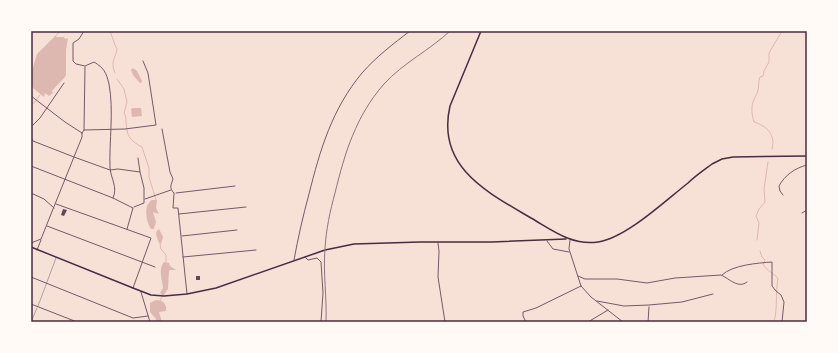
<svg xmlns="http://www.w3.org/2000/svg" width="838" height="353" viewBox="0 0 838 353" font-family="Arial,sans-serif">
<style>
.water{fill:#dcb8b0}
.lines{fill:none;stroke-linecap:round;stroke-linejoin:round}
.stream{stroke:#dcb8b0;stroke-width:1}
.building{fill:#644757}
.service{stroke:#755966;stroke-width:0.5}
.minor{stroke:#755966;stroke-width:1}
.tertiary{stroke:#755966;stroke-width:1}
.secondary{stroke:#4a2c40;stroke-width:1.5}
.primary{stroke:#4a2c40;stroke-width:1.5}
.rail{stroke:#8f747c;stroke-width:1}
.neatline{fill:none;stroke:#4a2c40;stroke-width:1.5}
</style>
<rect width="100%" height="100%" fill="#f7e1d7"/>
<!-- water -->
<path class="water" d="M 57,34 L 56,37 L 64,37 L 65,39 L 68,38 L 66,50 L 66,75 L 65,77 L 52,91 L 53,93 L 49,96 L 45,93 L 44,97 L 33,88 L 31,82 L 31,74 L 37,54 Z
M 133,68 L 137,71 L 142,81 L 141,83 L 140,83 L 133,75 L 131,70 Z
M 133,108 L 141,108 L 142,116 L 132,117 L 131,109 Z
M 152,200 L 157,200 L 156,208 L 159,214 L 153,212 L 156,222 L 154,229 L 151,229 C 147,223 145,213 147,206 C 148,204 150,201 152,200 Z
M 159,229 L 163,237 L 161,244 L 159,243 C 158,238 153,233 159,229 Z
M 164,262 L 169,263 L 170,266 L 176,270 L 170,270 L 169,271 L 168,289 L 163,296 L 160,293 L 163,288 C 162,280 158,269 164,262 Z
M 156,300 C 163,300 167,304 166,311 L 159,312 L 162,322 L 155,322 L 156,319 L 150,312 L 150,303 Z"/>
<g class="lines">
<!-- stream -->
<path class="stream" d="M 110,31 L 115,45 L 117,49 C 115,60 110,61 115,73
M 57,34 L 61,31
M 117,79 L 124,89 L 127,102 L 124,113 C 126,116 126,118 126,122 C 127,136 129,140 142,147 L 149,168 L 149,177 L 156,200
M 31,103 L 34,103 L 40,95
M 772,149 C 776,135 767,126 754,122 C 752,116 751,108 753,102 C 754,98 757,95 758,90 C 759,86 758,82 760,77 L 763,76 L 764,71 L 769,62 L 769,53 L 782,31
M 757,240 L 759,223 L 756,216 L 759,209 L 765,202 L 764,189 L 768,162
M 160,244 L 161,249 L 166,255 L 166,263
M 760,251 L 762,257 L 765,260 L 763,264 C 767,272 774,272 778,279 C 775,293 778,308 774,322
M 160,301 L 163,295"/>
</g>
<!-- building -->
<path class="building" d="M 63,209 L 67,210 L 64,216 L 61,215 Z
M 196,276 L 200,276 L 200,280 L 196,280 Z"/>
<g class="lines">
<!-- service -->
<path class="service" d="M 38,306 L 56,258
M 31,322 L 37,308"/>
<!-- minor -->
<path class="minor" d="M 84,31 L 79,39 L 73,43 L 73,61 L 76,64 L 85,66 L 94,62 C 104,68 106,72 109,84 C 114,111 109,141 110,168 C 111,179 118,187 113,198
M 31,96 L 65,122 L 82,133
M 31,127 L 40,118 L 64,83
M 162,129 L 170,172 L 173,179 C 171,185 169,188 174,193 L 173,208 L 178,208 L 187,294
M 84,130 L 85,67
M 82,133 L 84,130 L 125,129 L 156,125 L 148,73 L 143,61
M 31,138 L 33,141 L 74,157 L 110,170 L 118,169 L 140,172 L 138,158
M 31,166 L 113,198 L 133,208 L 127,229
M 31,193 L 44,199 L 54,208
M 176,193 L 235,186
M 783,195 L 780,191 L 779,186 C 785,175 795,168 807,165
M 145,199 L 171,190
M 806,203 L 807,203
M 56,204 L 151,238 L 133,288
M 134,207 L 144,203 L 144,188 L 140,172
M 802,213 L 807,210
M 179,214 L 246,207
M 47,226 L 155,267
M 182,236 L 237,230
M 570,240 L 569,249 L 581,286 L 591,297 L 623,322
M 547,241 L 553,249 L 569,252
M 31,243 L 41,239 L 82,137 L 82,133
M 438,243 L 439,251 L 438,277 L 445,322
M 37,250 L 41,240
M 183,257 L 256,250
M 305,257 L 308,260 L 317,258 L 321,262 L 323,293 L 321,322
M 722,275 C 732,265 758,263 772,262 L 772,286 L 776,291 L 781,295 L 784,302 L 782,322
M 578,276 L 585,279 L 617,279 L 647,283 L 675,278 L 721,275 C 730,279 738,289 747,282
M 31,277 L 133,318 L 148,316
M 597,301 L 624,306 L 649,305 L 682,302 L 713,294
M 31,304 L 77,322
M 526,322 L 523,316 L 523,312 L 536,308 L 581,286
M 588,322 L 608,310
M 648,322 L 649,307"/>
<!-- tertiary -->
<path class="tertiary" d="M 294,260 C 298,238 303,216 309,194 C 320,150 332,109 362,73 C 376,57 393,44 410,31
M 141,292 L 150,322"/>
<!-- secondary -->
<path class="secondary" d="M 31,247 L 133,288 L 151,295 L 164,296 L 187,294 L 216,288 L 325,250 L 354,244 L 420,242 L 492,242 L 566,239"/>
<!-- primary -->
<path class="primary" d="M 481,31 L 450,106 C 436,167 487,192 531,218 C 552,230 572,246 598,242 C 626,238 665,201 688,183 C 695,176 704,170 712,164 L 722,159 L 733,157 L 807,156"/>
<!-- rail -->
<path class="rail" d="M 326,322 C 327,298 323,273 325,249 C 326,230 330,211 335,193 C 345,152 356,116 384,84 C 403,63 430,50 450,31"/>
</g>
<!-- border -->
<rect width="838" height="353" fill="none" stroke="#fffaf5" stroke-width="64"/>
<rect x="32" y="32" width="774" height="289" class="neatline"/>
</svg>
